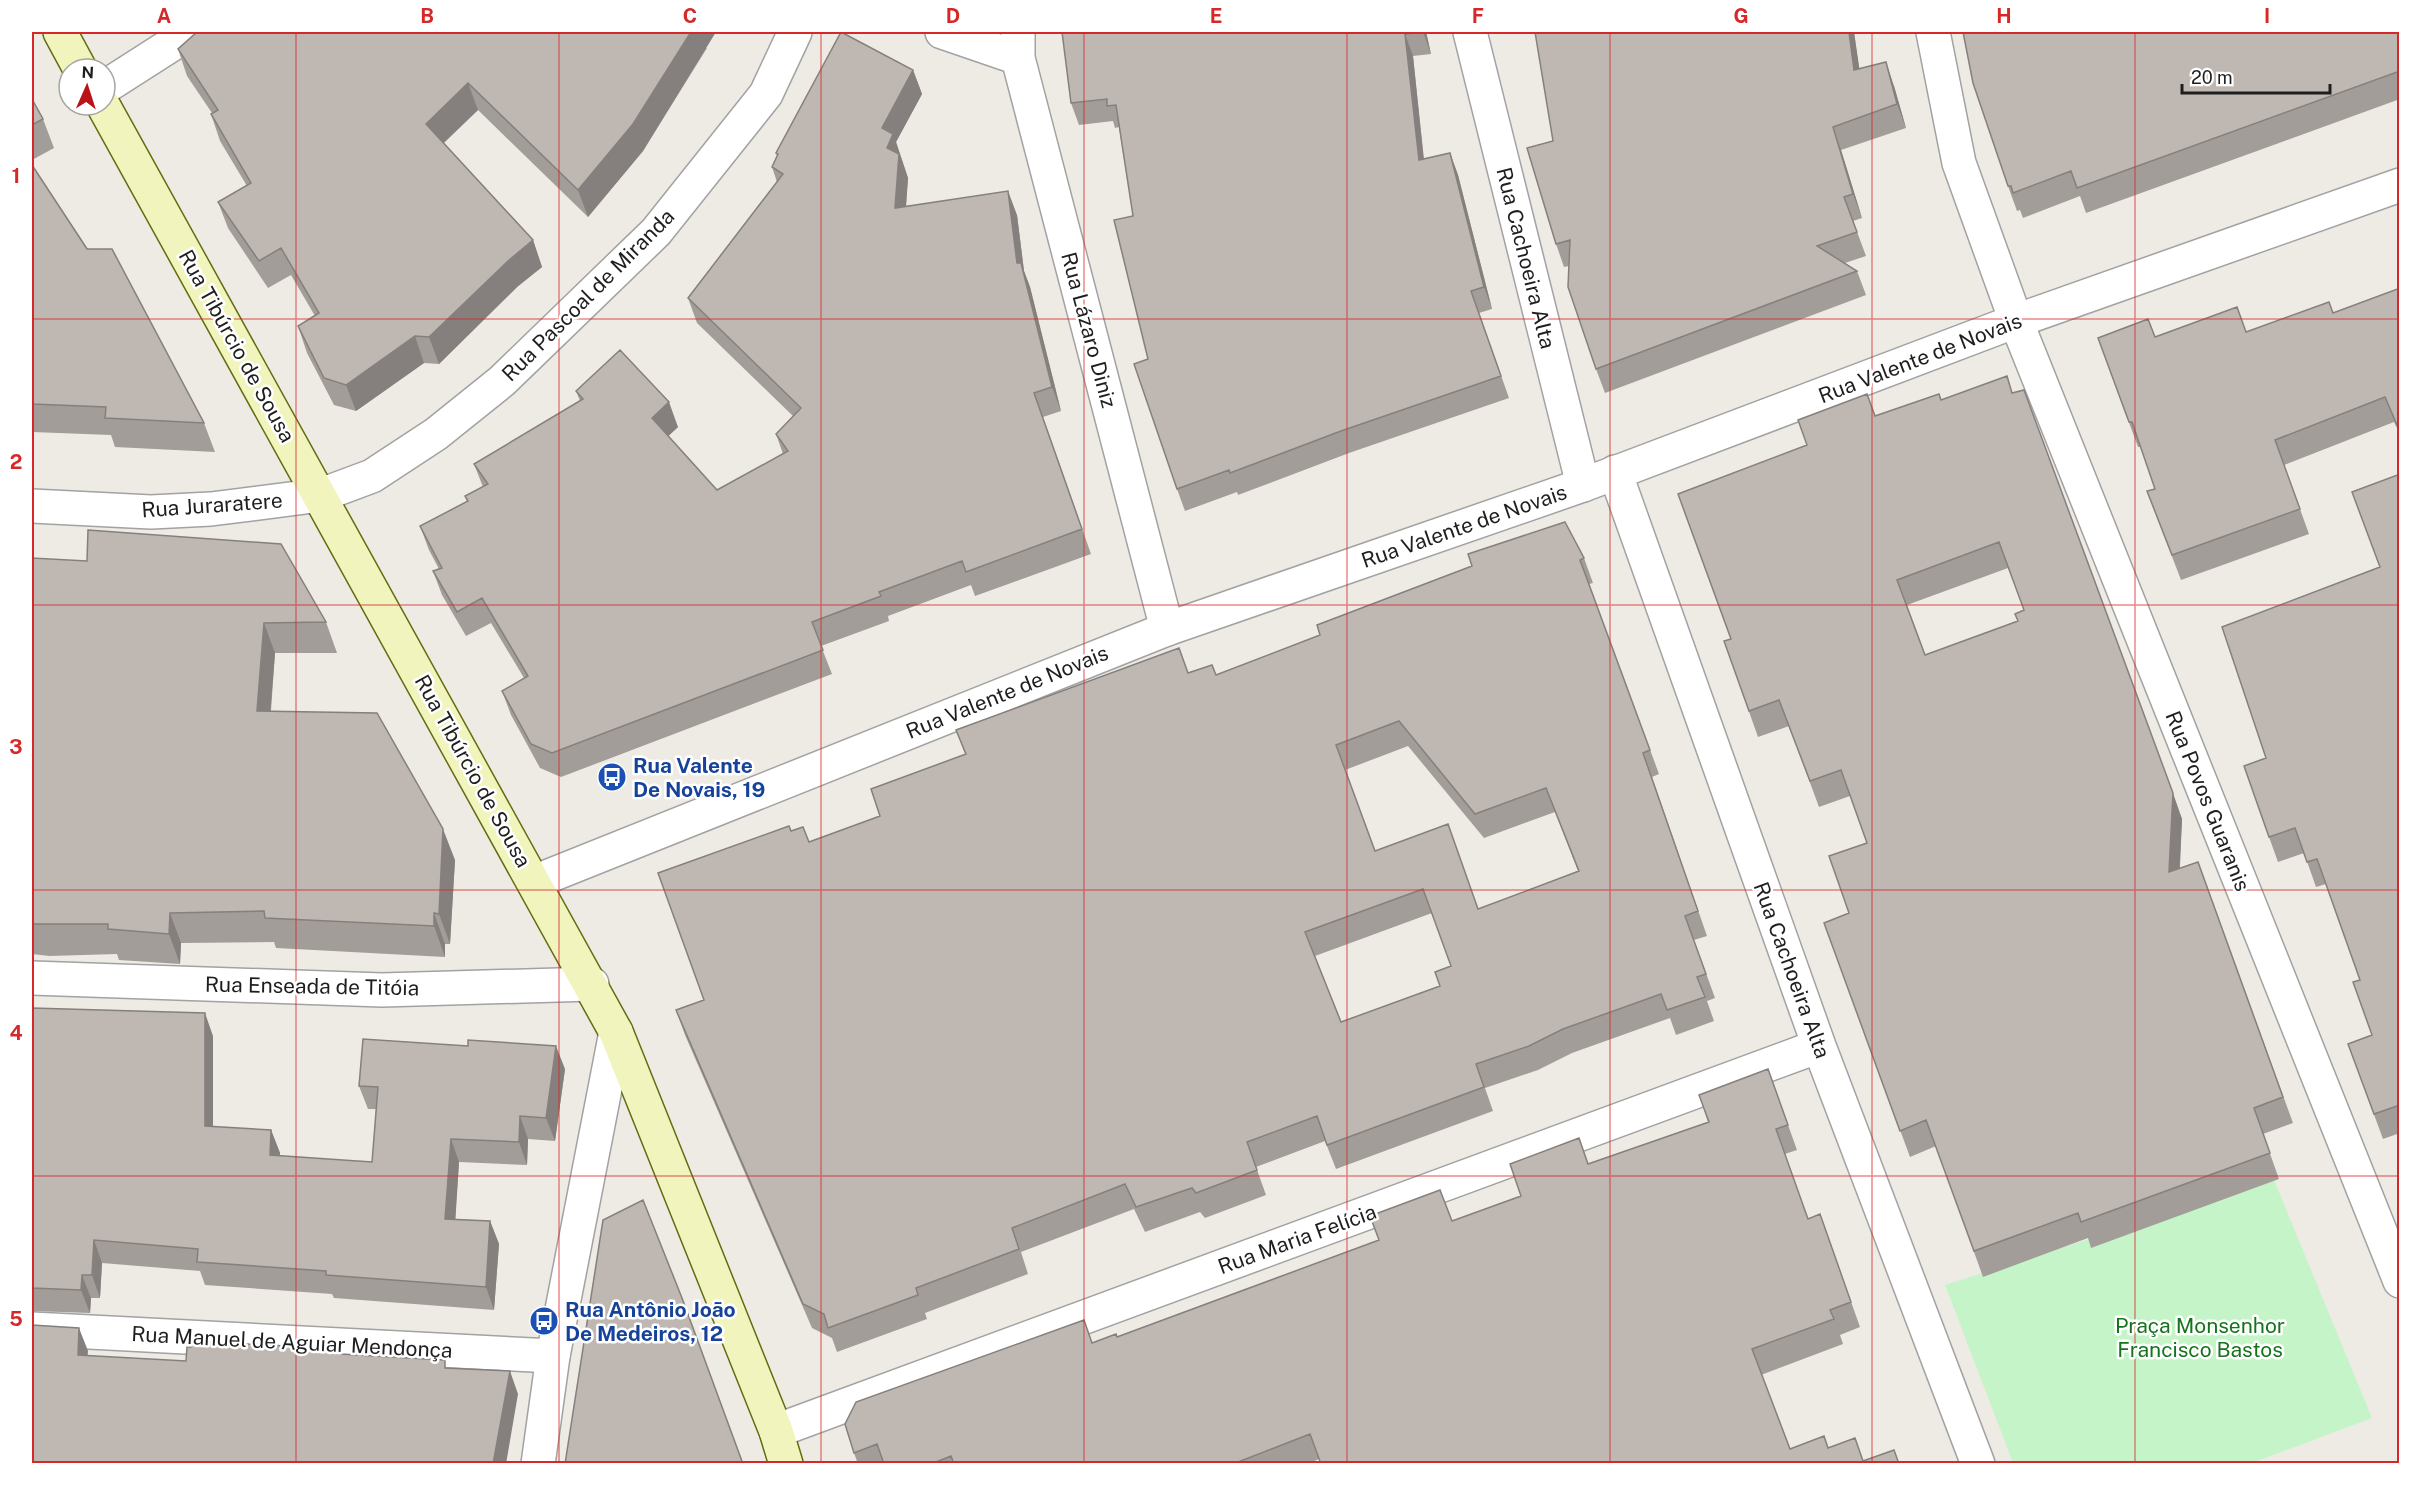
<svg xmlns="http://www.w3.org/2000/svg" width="2431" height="1495" viewBox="0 0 2431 1495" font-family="'Public Sans',sans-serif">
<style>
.park{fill:#c6f4c9}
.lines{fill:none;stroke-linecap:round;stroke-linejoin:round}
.minor-casing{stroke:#a2a2a2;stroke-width:36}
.tertiary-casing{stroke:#a2a2a2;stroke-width:36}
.secondary-casing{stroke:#646c0f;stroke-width:36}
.minor{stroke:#fff;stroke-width:33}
.tertiary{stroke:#fff;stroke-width:33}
.secondary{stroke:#f2f4be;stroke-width:33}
.wall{fill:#a39d99;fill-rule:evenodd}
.shaded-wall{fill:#85807d}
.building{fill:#beb7b2;stroke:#85807d;stroke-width:1.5;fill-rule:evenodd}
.grid{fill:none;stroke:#d62828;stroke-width:1.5;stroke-opacity:0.55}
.labels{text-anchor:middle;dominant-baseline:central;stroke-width:5;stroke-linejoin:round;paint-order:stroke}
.street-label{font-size:21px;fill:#1e1e1e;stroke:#fff}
.transit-label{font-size:21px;font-weight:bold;fill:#164399;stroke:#fff;text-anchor:start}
.park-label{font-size:21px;fill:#15731b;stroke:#fff}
.neatline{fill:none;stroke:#d62828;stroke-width:2}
.grid-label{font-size:20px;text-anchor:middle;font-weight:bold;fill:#d62828}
</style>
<rect width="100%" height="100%" fill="#eeebe5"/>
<!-- park -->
<path class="park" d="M 2274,1180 L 2372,1418 L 2252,1463 L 2013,1463 L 1945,1285 Z"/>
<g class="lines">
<!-- minor casing -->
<g class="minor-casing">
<path id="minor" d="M 942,32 L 1018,58
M 1018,32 L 1018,58 L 1167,629
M 1470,32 L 1583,485
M 1933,32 L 1959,163 L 2016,321 L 2400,1281
M 105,87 L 191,32
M 1615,472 L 1819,1046 L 1978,1464
M 32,506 L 151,512 L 211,509 L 321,495 L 372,476 L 436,434 L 502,381 L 656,232 L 766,94 L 795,32
M 32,978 L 382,990 L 592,984
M 32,1329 L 553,1356
M 776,1431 L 1819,1046"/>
</g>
<!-- tertiary casing -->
<g class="tertiary-casing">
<path id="tertiary" d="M 534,882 L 1167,629 L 1583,485 L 2016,321 L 2400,185
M 538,1464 L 553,1356 L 616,1032"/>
</g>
<!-- secondary casing -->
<g class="secondary-casing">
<path id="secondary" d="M 60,32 L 80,69
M 103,105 L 616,1032 L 776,1431 L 786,1464"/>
</g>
<!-- minor -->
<use href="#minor" class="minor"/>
<!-- tertiary -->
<use href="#tertiary" class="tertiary"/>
<!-- secondary -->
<use href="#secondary" class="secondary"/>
</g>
<!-- wall -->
<path class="wall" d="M 1062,32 L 1426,32 L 1431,54 L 1413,56 L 1424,159 L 1450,153 L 1458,175 L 1492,309 L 1479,313 L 1509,398 L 1349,453 L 1238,495 L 1237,492 L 1185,511 L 1177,489 L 1148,359 L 1133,216 L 1119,127 L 1115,128 L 1113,121 L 1079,125 L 1071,103 Z
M 1535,32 L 1854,32 L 1859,69 L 1894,86 L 1906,128 L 1841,150 L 1862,218 L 1853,221 L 1866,256 L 1845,263 L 1857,271 L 1866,295 L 1605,393 L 1596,369 L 1569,266 L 1564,267 L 1556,244 L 1553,141 Z
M 2400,32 L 2400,99 L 2086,213 L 2080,196 L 2023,218 L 2020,210 L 2017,211 L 2008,186 Z
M 707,48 L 643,151 L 588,217 L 478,110 L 444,143 L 533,240 L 542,267 L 517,287 L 439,364 L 424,363 L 356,411 L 334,405 L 307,353 L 298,326 L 315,316 L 291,275 L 268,288 L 228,228 L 218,202 L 247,186 L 220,141 L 211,114 L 212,113 L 187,76 L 178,49 Z
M 913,70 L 922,94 L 896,142 L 908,178 L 906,207 L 1017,215 L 1024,271 L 1030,287 L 1061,411 L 1043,417 L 1091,554 L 975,596 L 971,585 L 888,616 L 889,621 L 821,646 L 832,674 L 561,777 L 540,768 L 511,715 L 502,691 L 524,678 L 491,623 L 466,636 L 442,595 L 433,571 L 439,569 L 429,550 L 420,526 L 467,502 L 465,496 L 483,487 L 474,464 L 580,401 L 576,391 L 678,427 L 668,436 L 717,490 L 783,454 L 776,434 L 793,416 L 697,323 L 688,298 L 777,182 L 772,167 L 777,156 L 776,153 Z
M 32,99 L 43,119 L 54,148 L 32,160 Z
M 32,165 L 204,423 L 215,452 L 115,447 L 111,435 L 32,432 Z
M 2400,288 L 2400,434 L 2394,422 L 2284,465 L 2309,534 L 2181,580 L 2147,491 L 2155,489 L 2141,447 L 2138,447 L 2098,338 L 2155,337 L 2246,332 L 2333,313 Z
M 2013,393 L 2182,819 L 2180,868 L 2198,862 L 2293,1123 L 2263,1134 L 2279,1179 L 2091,1248 L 2088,1238 L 1983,1277 L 1936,1146 L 1910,1157 L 1824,923 L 1849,913 L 1867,843 L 1850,796 L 1819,807 L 1789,726 L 1758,737 L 1724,641 L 1731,639 L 1807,445 L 1798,420 L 1875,416 ZM 2008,568 L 2024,610 L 2018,621 L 1925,655 L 1907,605 Z
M 2400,474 L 2400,1133 L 2383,1139 L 2348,1044 L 2372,1035 L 2360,980 L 2326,884 L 2316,887 L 2304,853 L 2278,862 L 2269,837 L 2266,758 L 2380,567 Z
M 32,558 L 326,622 L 337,653 L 275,653 L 271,711 L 455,860 L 450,944 L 445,944 L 445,957 L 276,948 L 274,942 L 181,943 L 180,964 L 119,960 L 117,954 L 49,956 L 32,954 Z
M 1584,558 L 1593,583 L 1589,584 L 1659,774 L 1652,777 L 1707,936 L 1694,940 L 1715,998 L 1707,1001 L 1714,1021 L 1676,1035 L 1670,1018 L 1572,1053 L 1538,1070 L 1485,1088 L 1493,1111 L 1336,1169 L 1325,1141 L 1256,1167 L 1266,1195 L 1205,1218 L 1200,1212 L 1145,1232 L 1134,1209 L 1021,1252 L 1028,1274 L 925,1313 L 927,1319 L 837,1352 L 832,1338 L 812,1328 L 685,1035 L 676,1010 L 704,1000 L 791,831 L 809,842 L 880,816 L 965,754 L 956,730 L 1188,673 L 1216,675 ZM 1408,746 L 1484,838 L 1555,812 L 1578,871 L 1479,909 L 1375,851 L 1345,770 ZM 1432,913 L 1451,966 L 1440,986 L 1341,1022 L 1315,956 Z
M 32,1008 L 213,1036 L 213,1127 L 271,1130 L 280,1153 L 280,1156 L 372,1162 L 376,1109 L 368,1109 L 359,1086 L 565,1069 L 555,1141 L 528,1139 L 527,1165 L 459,1162 L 455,1219 L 490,1221 L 499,1244 L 494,1310 L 334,1298 L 332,1294 L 205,1285 L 200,1271 L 102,1263 L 100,1298 L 91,1298 L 90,1313 L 32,1311 Z
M 1768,1069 L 1797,1150 L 1785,1154 L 1808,1219 L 1820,1214 L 1860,1327 L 1840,1335 L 1843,1344 L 1761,1375 L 1790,1449 L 1828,1448 L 1863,1461 L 1899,1464 L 1319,1459 L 1308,1464 L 858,1464 L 854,1453 L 1092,1343 L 1117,1337 L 1379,1240 L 1370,1216 L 1452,1221 L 1521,1196 L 1588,1164 L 1708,1122 L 1699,1095 Z"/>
<!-- shaded-wall -->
<path class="shaded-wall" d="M 691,32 L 716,32 L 643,151 L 588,217 L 578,190 Z
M 1423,32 L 1426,32 L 1431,54 Z
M 1849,32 L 1854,32 L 1863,93 L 1854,70 Z
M 1405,34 L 1413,56 L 1426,182 L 1419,160 Z
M 1886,62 L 1894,86 L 1906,128 L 1897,104 Z
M 913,70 L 922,94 L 896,142 L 908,178 L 904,233 L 895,208 L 887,148 L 882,128 Z
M 468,83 L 478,110 L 436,150 L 426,124 Z
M 1833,127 L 1841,150 L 1862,218 L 1853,194 Z
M 1450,153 L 1458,175 L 1492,309 L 1484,287 Z
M 1008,191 L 1017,215 L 1024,271 L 1030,287 L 1061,411 L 1052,387 L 1017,263 Z
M 533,240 L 542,267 L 517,287 L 439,364 L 429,337 L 508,261 Z
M 415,336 L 424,363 L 356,411 L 346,385 Z
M 669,402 L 678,427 L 661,443 L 652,418 Z
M 264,623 L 275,653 L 268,741 L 257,711 Z
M 2173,793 L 2182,819 L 2178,898 L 2169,872 Z
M 443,829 L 455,860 L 450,944 L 439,914 Z
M 170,913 L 181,943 L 180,964 L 169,934 Z
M 434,913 L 445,944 L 445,957 L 434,926 Z
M 205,1013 L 213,1036 L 213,1149 L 205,1126 Z
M 556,1046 L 565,1069 L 555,1141 L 546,1118 Z
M 520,1116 L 528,1139 L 527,1165 L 519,1142 Z
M 271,1130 L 280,1153 L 278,1178 L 270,1155 Z
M 451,1139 L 459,1162 L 454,1242 L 445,1219 Z
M 490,1221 L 499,1244 L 494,1310 L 486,1287 Z
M 94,1240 L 102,1263 L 100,1298 L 92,1275 Z
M 82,1275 L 91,1298 L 90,1313 L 81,1290 Z
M 79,1328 L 88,1351 L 86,1378 L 78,1355 Z
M 510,1371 L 518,1394 L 506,1464 L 493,1464 Z"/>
<!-- building -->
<path class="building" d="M 197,32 L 691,32 L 633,124 L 578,190 L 468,83 L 426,124 L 533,240 L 508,261 L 429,337 L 415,336 L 346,385 L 324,378 L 298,326 L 319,313 L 281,248 L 259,261 L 218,202 L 251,183 L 211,114 L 218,110 L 178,49 Z
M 841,32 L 913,70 L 882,128 L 893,134 L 887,148 L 899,154 L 895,208 L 1008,191 L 1017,263 L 1021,263 L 1052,387 L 1034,393 L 1082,529 L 966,572 L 962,561 L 879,592 L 881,596 L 812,622 L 823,650 L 552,753 L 531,744 L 502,691 L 528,676 L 482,598 L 457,612 L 433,571 L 442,568 L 420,526 L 468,501 L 465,496 L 488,484 L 474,464 L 583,399 L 576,391 L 620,350 L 669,402 L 652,418 L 717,490 L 788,451 L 776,434 L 801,408 L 688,298 L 783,174 L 772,167 L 778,154 L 776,153 Z
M 1062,32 L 1423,32 L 1405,34 L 1419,160 L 1450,153 L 1484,287 L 1471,291 L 1501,376 L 1341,431 L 1230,473 L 1229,470 L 1177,489 L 1134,364 L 1148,359 L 1114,220 L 1133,216 L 1116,105 L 1107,106 L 1107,99 L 1071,103 Z
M 1535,32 L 1849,32 L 1854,70 L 1886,62 L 1897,104 L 1833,127 L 1853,194 L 1844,197 L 1857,232 L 1817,246 L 1857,271 L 1596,369 L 1568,287 L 1570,240 L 1556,244 L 1527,148 L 1553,141 Z
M 1963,32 L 2400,32 L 2400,71 L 2077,188 L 2071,171 L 2013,193 L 2011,186 L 2008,186 L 1973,83 Z
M 32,99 L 43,119 L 32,125 Z
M 32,165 L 87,249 L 112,249 L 204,423 L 105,418 L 106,407 L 32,404 Z
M 2400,288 L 2400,432 L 2385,397 L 2275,440 L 2300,509 L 2172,555 L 2147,491 L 2155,489 L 2132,422 L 2129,422 L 2098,338 L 2148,319 L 2155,337 L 2237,307 L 2246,332 L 2329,302 L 2333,313 Z
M 2007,376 L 2012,393 L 2024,390 L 2173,793 L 2169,872 L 2198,862 L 2283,1097 L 2254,1108 L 2270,1153 L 2081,1222 L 2078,1213 L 1974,1251 L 1926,1120 L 1900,1131 L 1824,923 L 1849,913 L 1829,856 L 1867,843 L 1841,770 L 1810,781 L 1779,700 L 1749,711 L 1724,641 L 1731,639 L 1678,494 L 1807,445 L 1798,420 L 1867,394 L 1875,416 L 1939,394 L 1941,400 ZM 1999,542 L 2024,610 L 2015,614 L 2018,621 L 1925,655 L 1897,580 Z
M 2400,474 L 2400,1105 L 2374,1114 L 2348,1044 L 2372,1035 L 2353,982 L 2360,980 L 2317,859 L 2307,862 L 2295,828 L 2269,837 L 2244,766 L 2266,758 L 2222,627 L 2380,567 L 2352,492 Z
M 1565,522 L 1584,558 L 1580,560 L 1650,750 L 1643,753 L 1698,911 L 1685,916 L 1706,974 L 1697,977 L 1705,997 L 1667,1010 L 1661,994 L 1563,1029 L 1529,1046 L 1476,1064 L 1484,1087 L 1327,1145 L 1317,1116 L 1247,1142 L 1257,1170 L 1196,1193 L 1192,1188 L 1136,1207 L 1125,1184 L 1012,1228 L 1019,1249 L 916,1288 L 918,1295 L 828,1328 L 824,1314 L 803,1304 L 676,1010 L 704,1000 L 658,873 L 789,826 L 791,831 L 803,827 L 809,842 L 880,816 L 871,789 L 966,754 L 956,730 L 1179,648 L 1188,673 L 1212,665 L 1216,675 L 1320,635 L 1317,625 L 1472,566 L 1468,554 ZM 1399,721 L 1475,814 L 1546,788 L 1579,871 L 1478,909 L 1448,824 L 1375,851 L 1336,745 ZM 1423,889 L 1451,966 L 1435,972 L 1440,986 L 1341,1022 L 1305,932 Z
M 88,530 L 281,544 L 326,622 L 264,623 L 257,711 L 377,713 L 443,829 L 439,914 L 434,913 L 434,926 L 265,918 L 264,911 L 170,913 L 169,934 L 108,929 L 108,924 L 32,924 L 32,558 L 87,561 Z
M 32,1008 L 205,1013 L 205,1126 L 271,1130 L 270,1155 L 372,1162 L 378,1087 L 359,1086 L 363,1039 L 468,1046 L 468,1040 L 556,1046 L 546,1118 L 520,1116 L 519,1142 L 451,1139 L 445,1219 L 490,1221 L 486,1287 L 326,1275 L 326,1271 L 197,1262 L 198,1249 L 94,1240 L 92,1275 L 82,1275 L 81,1290 L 32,1288 Z
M 1768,1069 L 1788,1125 L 1776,1129 L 1808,1219 L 1820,1214 L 1851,1302 L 1830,1310 L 1834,1319 L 1752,1349 L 1790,1449 L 1824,1436 L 1828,1448 L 1855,1438 L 1863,1461 L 1894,1450 L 1899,1464 L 1321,1464 L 1310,1434 L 1233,1464 L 954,1464 L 951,1456 L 931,1464 L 884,1464 L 877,1444 L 854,1453 L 845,1424 L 856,1402 L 1084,1320 L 1092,1343 L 1116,1334 L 1117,1337 L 1379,1240 L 1370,1216 L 1440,1190 L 1452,1221 L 1521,1196 L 1510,1164 L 1579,1138 L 1588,1164 L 1709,1122 L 1699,1095 Z
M 643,1200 L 682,1298 L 743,1464 L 565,1464 L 603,1220 Z
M 32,1325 L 79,1328 L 78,1355 L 186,1361 L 187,1347 L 191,1347 L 191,1341 L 342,1349 L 341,1354 L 445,1360 L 445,1368 L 510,1371 L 493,1464 L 32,1464 Z"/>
<!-- grid -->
<path class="grid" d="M 296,32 L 296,1464M 559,32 L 559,1464M 821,32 L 821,1464M 1084,32 L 1084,1464M 1347,32 L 1347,1464M 1610,32 L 1610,1464M 1872,32 L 1872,1464M 2135,32 L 2135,1464M 32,319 L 2400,319M 32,605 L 2400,605M 32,890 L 2400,890M 32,1176 L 2400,1176"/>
<!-- icons -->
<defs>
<g id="bus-disc" transform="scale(1.5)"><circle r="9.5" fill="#1a4fb4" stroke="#fff"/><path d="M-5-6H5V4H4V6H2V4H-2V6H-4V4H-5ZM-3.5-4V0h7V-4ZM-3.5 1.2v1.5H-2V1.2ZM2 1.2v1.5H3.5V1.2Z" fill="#fff"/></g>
</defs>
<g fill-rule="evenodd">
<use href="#bus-disc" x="612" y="777"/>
<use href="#bus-disc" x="544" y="1321"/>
</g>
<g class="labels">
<!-- street labels -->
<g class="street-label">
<text transform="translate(1526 258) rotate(76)">Rua Cachoeira Alta</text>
<text transform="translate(588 295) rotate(-45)">Rua Pascoal de Miranda</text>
<text transform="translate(1089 330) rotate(75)">Rua Lázaro Diniz</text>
<text transform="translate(237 346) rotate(61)">Rua Tibúrcio de Sousa</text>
<text transform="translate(1920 358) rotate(-21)">Rua Valente de Novais</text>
<text transform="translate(212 505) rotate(-4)">Rua Juraratere</text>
<text transform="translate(1464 526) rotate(-19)">Rua Valente de Novais</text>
<text transform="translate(1007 692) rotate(-22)">Rua Valente de Novais</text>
<text transform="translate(473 771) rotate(61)">Rua Tibúrcio de Sousa</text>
<text transform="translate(2208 801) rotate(68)">Rua Povos Guaranis</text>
<text transform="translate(1792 970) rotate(70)">Rua Cachoeira Alta</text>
<text transform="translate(312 986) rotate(1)">Rua Enseada de Titóia</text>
<text transform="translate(1297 1239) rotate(-20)">Rua Maria Felícia</text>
<text transform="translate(292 1342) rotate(3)">Rua Manuel de Aguiar Mendonça</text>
</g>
<!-- transit labels -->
<g class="transit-label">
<text x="633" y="765">Rua Valente<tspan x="633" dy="24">De Novais, 19</tspan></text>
<text x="565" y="1309">Rua Antônio João<tspan x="565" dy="24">De Medeiros, 12</tspan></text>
</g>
<!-- park labels -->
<g class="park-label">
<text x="2200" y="1325">Praça Monsenhor<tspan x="2200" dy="24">Francisco Bastos</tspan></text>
</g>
</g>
<!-- border -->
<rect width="2431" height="1495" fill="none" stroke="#ffffff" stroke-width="66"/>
<!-- north arrow -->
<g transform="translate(87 87) rotate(3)"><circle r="28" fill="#ffffff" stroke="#a5a5a5" stroke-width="1.5"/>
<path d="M0-4.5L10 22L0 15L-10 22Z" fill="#ba1216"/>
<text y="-9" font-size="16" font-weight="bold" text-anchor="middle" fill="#1e1e1e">N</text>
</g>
<!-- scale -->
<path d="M2182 84v9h148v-9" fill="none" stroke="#1e1e1e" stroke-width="3"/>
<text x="2191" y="84" font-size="18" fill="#1e1e1e" stroke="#ffffff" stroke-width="4.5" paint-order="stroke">20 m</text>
<rect x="33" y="33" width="2365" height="1429" class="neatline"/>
<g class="grid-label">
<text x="164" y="23">A</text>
<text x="427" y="23">B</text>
<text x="690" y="23">C</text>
<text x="953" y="23">D</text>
<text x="1216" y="23">E</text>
<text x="1478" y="23">F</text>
<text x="1741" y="23">G</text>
<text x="2004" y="23">H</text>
<text x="2267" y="23">I</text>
<text x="16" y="183">1</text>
<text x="16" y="469">2</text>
<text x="16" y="754">3</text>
<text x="16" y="1040">4</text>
<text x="16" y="1326">5</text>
</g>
</svg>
